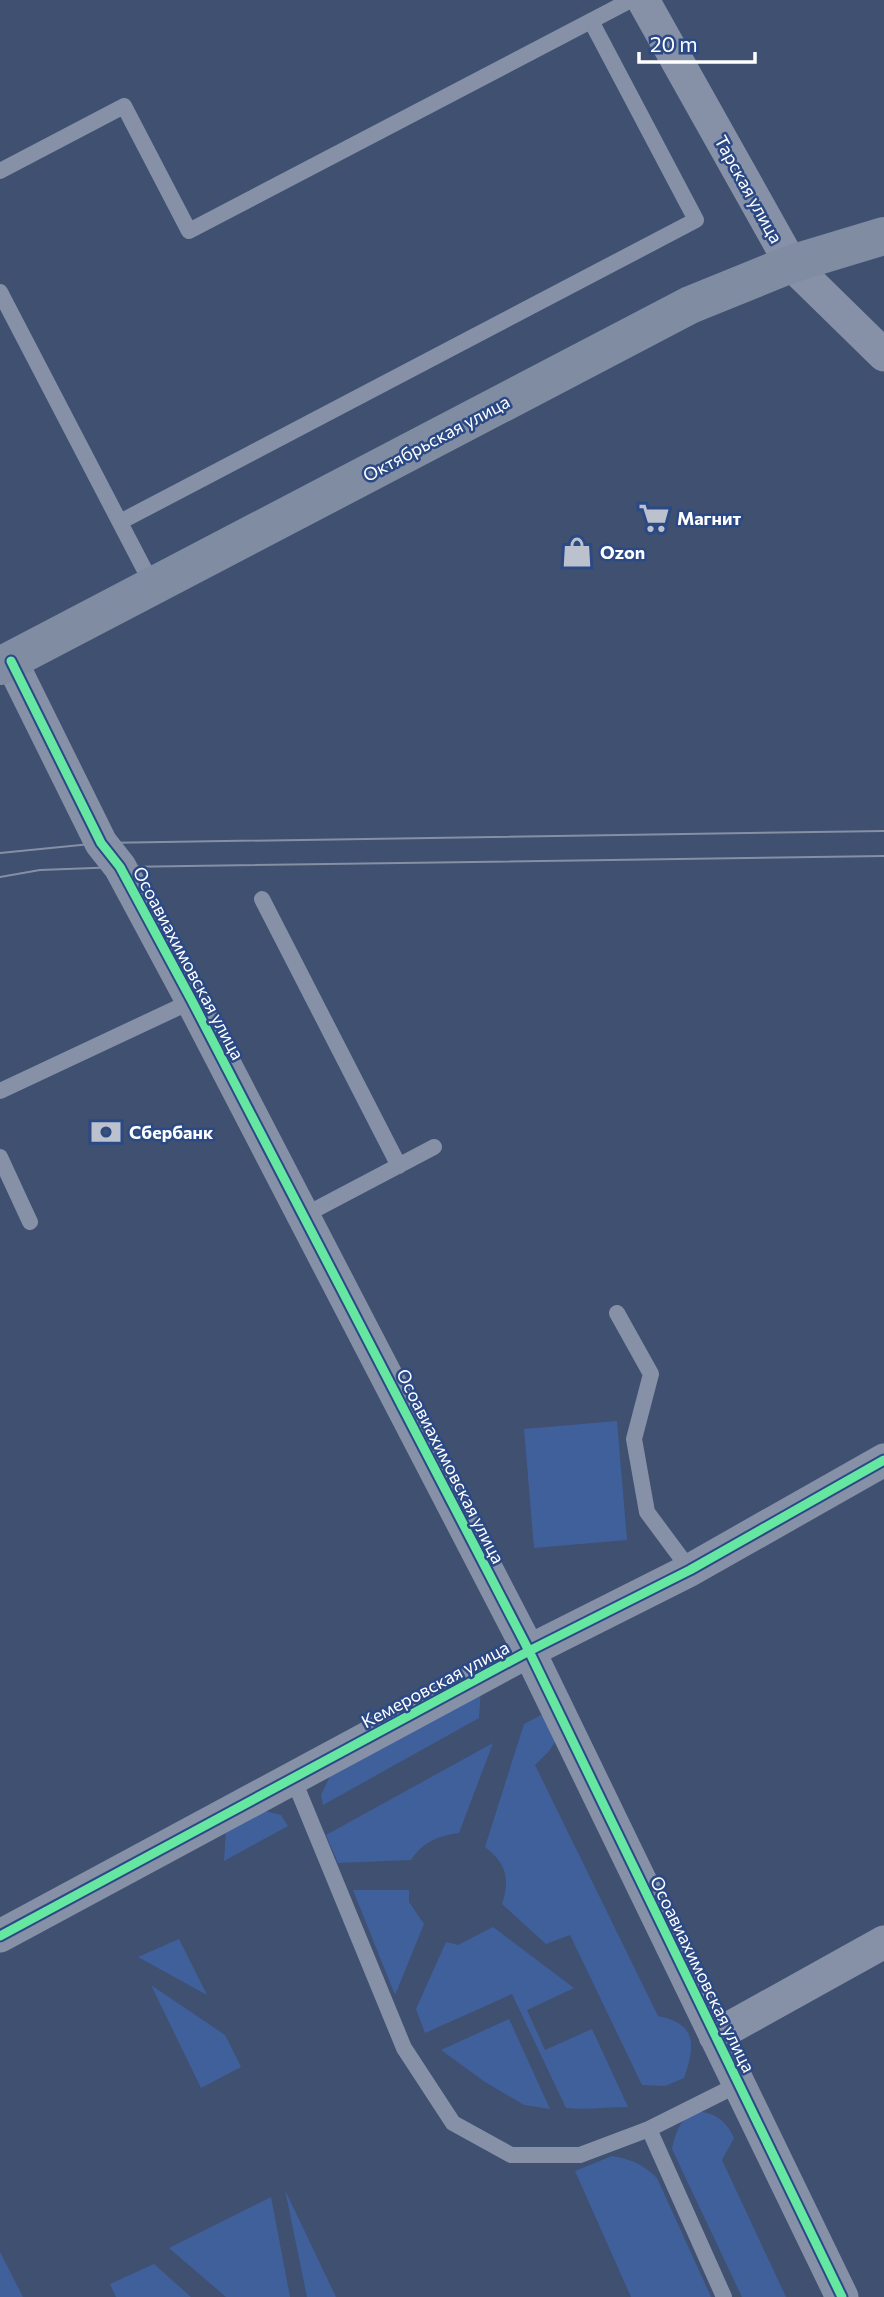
<svg xmlns="http://www.w3.org/2000/svg" width="884" height="2297" viewBox="0 0 884 2297" font-family="Commissioner,sans-serif">
<style>
.green{fill:#40609b}
.lines{fill:none;stroke-linecap:round;stroke-linejoin:round}
.lane{stroke:#8691a7;stroke-width:16}
.street{stroke:#8691a7;stroke-width:33}
.secondary{stroke:#808ca2;stroke-width:38}
.tram{stroke:#8590a5;stroke-width:2}
.cycleway-casing{stroke:#2b4985;stroke-width:13}
.cycleway{stroke:#66e7a1;stroke-width:9}
.labels{text-anchor:middle;dominant-baseline:central;stroke-width:5;stroke-linejoin:round;paint-order:stroke}
.street-label{font-size:18px;fill:#fff;stroke:#2b4985}
.poi-label{font-size:18px;font-weight:bold;fill:#fff;stroke:#2b4985;text-anchor:start}
</style>
<rect width="100%" height="100%" fill="#3f5071"/>
<!-- green -->
<path class="green" d="M 617,1421 L 627,1540 L 534,1548 L 524,1429 Z
M 481,1688 L 479,1718 L 323,1805 L 321,1795 L 333,1770 Z
M 543,1714 L 555,1742 L 549,1751 L 535,1765 L 658,2016 C 698,2024 695,2046 684,2078 L 665,2086 L 642,2085 L 570,1935 L 546,1944 L 502,1904 C 510,1879 507,1864 485,1847 L 524,1724 Z
M 493,1743 L 459,1833 C 438,1836 423,1842 411,1860 L 338,1863 L 326,1835 Z
M 261,1810 L 281,1815 L 288,1826 L 224,1861 L 226,1830 Z
M 353,1890 L 409,1890 L 409,1902 L 424,1924 L 395,1995 Z
M 493,1927 L 574,1988 L 527,2010 L 545,2050 L 592,2029 L 628,2107 C 608,2107 587,2110 566,2108 L 512,1994 L 425,2033 L 416,2009 L 446,1942 L 458,1945 Z
M 179,1939 L 207,1995 L 138,1957 Z
M 151,1985 L 225,2035 L 241,2067 L 201,2088 Z
M 509,2019 L 550,2109 L 524,2105 L 485,2082 L 441,2050 Z
M 702,2112 C 718,2114 728,2124 734,2138 L 722,2160 L 786,2297 L 742,2297 L 672,2149 C 677,2129 680,2116 702,2112 Z
M 612,2156 C 631,2159 644,2165 657,2178 L 711,2297 L 631,2297 L 575,2171 Z
M 285,2190 L 336,2297 L 307,2297 Z
M 271,2197 L 290,2297 L 226,2297 L 169,2248 Z
M 0,2252 L 23,2297 L 0,2297 Z
M 154,2264 L 191,2297 L 116,2297 L 110,2284 Z"/>
<g class="lines">
<!-- lane -->
<path class="lane" d="M 0,171 L 124,106 L 189,231 L 631,0
M 0,292 L 153,586
M 120,522 L 696,220 L 591,21
M 262,899 L 399,1166
M 0,1091 L 192,1001
M 0,1157 L 30,1222
M 303,1216 L 434,1147
M 617,1313 L 651,1374 L 634,1439 L 647,1512 L 690,1570
M 293,1778 L 404,2048 L 453,2123 L 511,2155 L 580,2155 L 649,2129 L 739,2084
M 649,2129 L 724,2297"/>
<!-- street -->
<path class="street" d="M 643,0 L 791,264 L 884,355
M 11,661 L 101,843 L 120,867 L 192,1001 L 529,1651 L 842,2297
M 0,1936 L 529,1651 L 690,1570 L 884,1460
M 715,2036 L 884,1942"/>
<!-- secondary -->
<path class="secondary" d="M 0,666 L 690,305 L 791,264 L 884,236"/>
<!-- tram -->
<path class="tram" d="M 0,853 L 101,843 L 884,831
M 0,877 L 40,870 L 120,867 L 884,856"/>
<!-- cycleway casing -->
<g class="cycleway-casing">
<path id="cycleway" d="M 11,661 L 101,843 L 120,867 L 192,1001 L 529,1651 L 842,2297
M 0,1936 L 529,1651 L 690,1570 L 884,1460"/>
</g>
<!-- cycleway -->
<use href="#cycleway" class="cycleway"/>
</g>
<!-- icons -->
<defs>
<g id="supermarket-bare" transform="scale(2.415)"><path d="M-6-5.5h2.5l.6 2H6L4.5 2H-2.5L-4.4-4H-6ZM-1.5 3.2a1.3 1.3 0 1 0 .1 0ZM3 3.2a1.3 1.3 0 1 0 .1 0Z" fill="#bcc2cd" stroke="#2b4985" stroke-width="2.5" paint-order="stroke"/></g>
<g id="shop-bare" transform="scale(2.415)"><path d="M-5-2.5h2.3a2.7 3.5 0 0 1 5.4 0H5L5.5 6h-11ZM-1.5-2.5h3a1.5 2.3 0 0 0-3 0Z" fill="#bcc2cd" stroke="#2b4985" stroke-width="2.5" paint-order="stroke"/></g>
<g id="bank-bare" transform="scale(2.415)"><path d="M-6-4H6V4H-6ZM0-2.3a2.3 2.3 0 1 0 0 4.6a2.3 2.3 0 1 0 0-4.6Z" fill="#bcc2cd" stroke="#2b4985" stroke-width="2.5" paint-order="stroke"/></g>
</defs>
<g fill-rule="evenodd">
<use href="#supermarket-bare" x="654" y="518"/>
<use href="#shop-bare" x="577" y="552"/>
<use href="#bank-bare" x="106" y="1132"/>
</g>
<g class="labels">
<!-- street labels -->
<g class="street-label">
<text transform="translate(749 189) rotate(61)">Тарская улица</text>
<text transform="translate(436 438) rotate(-28)">Октябрьская улица</text>
<text transform="translate(189 963) rotate(62)">Осоавиахимовская улица</text>
<text transform="translate(451 1466) rotate(63)">Осоавиахимовская улица</text>
<text transform="translate(435 1684) rotate(-28)">Кемеровская улица</text>
<text transform="translate(703 1974) rotate(64)">Осоавиахимовская улица</text>
</g>
<!-- poi labels -->
<g class="poi-label">
<text x="677" y="518">Магнит</text>
<text x="600" y="552">Ozon</text>
<text x="129" y="1132">Сбербанк</text>
</g>
</g>
<!-- scale -->
<path d="M639 52v10h116v-10" fill="none" stroke="#ffffff" stroke-width="3.5"/>
<text x="650" y="52" font-size="21" fill="#ffffff" stroke="#2b4985" stroke-width="5" paint-order="stroke">20 m</text>
</svg>
